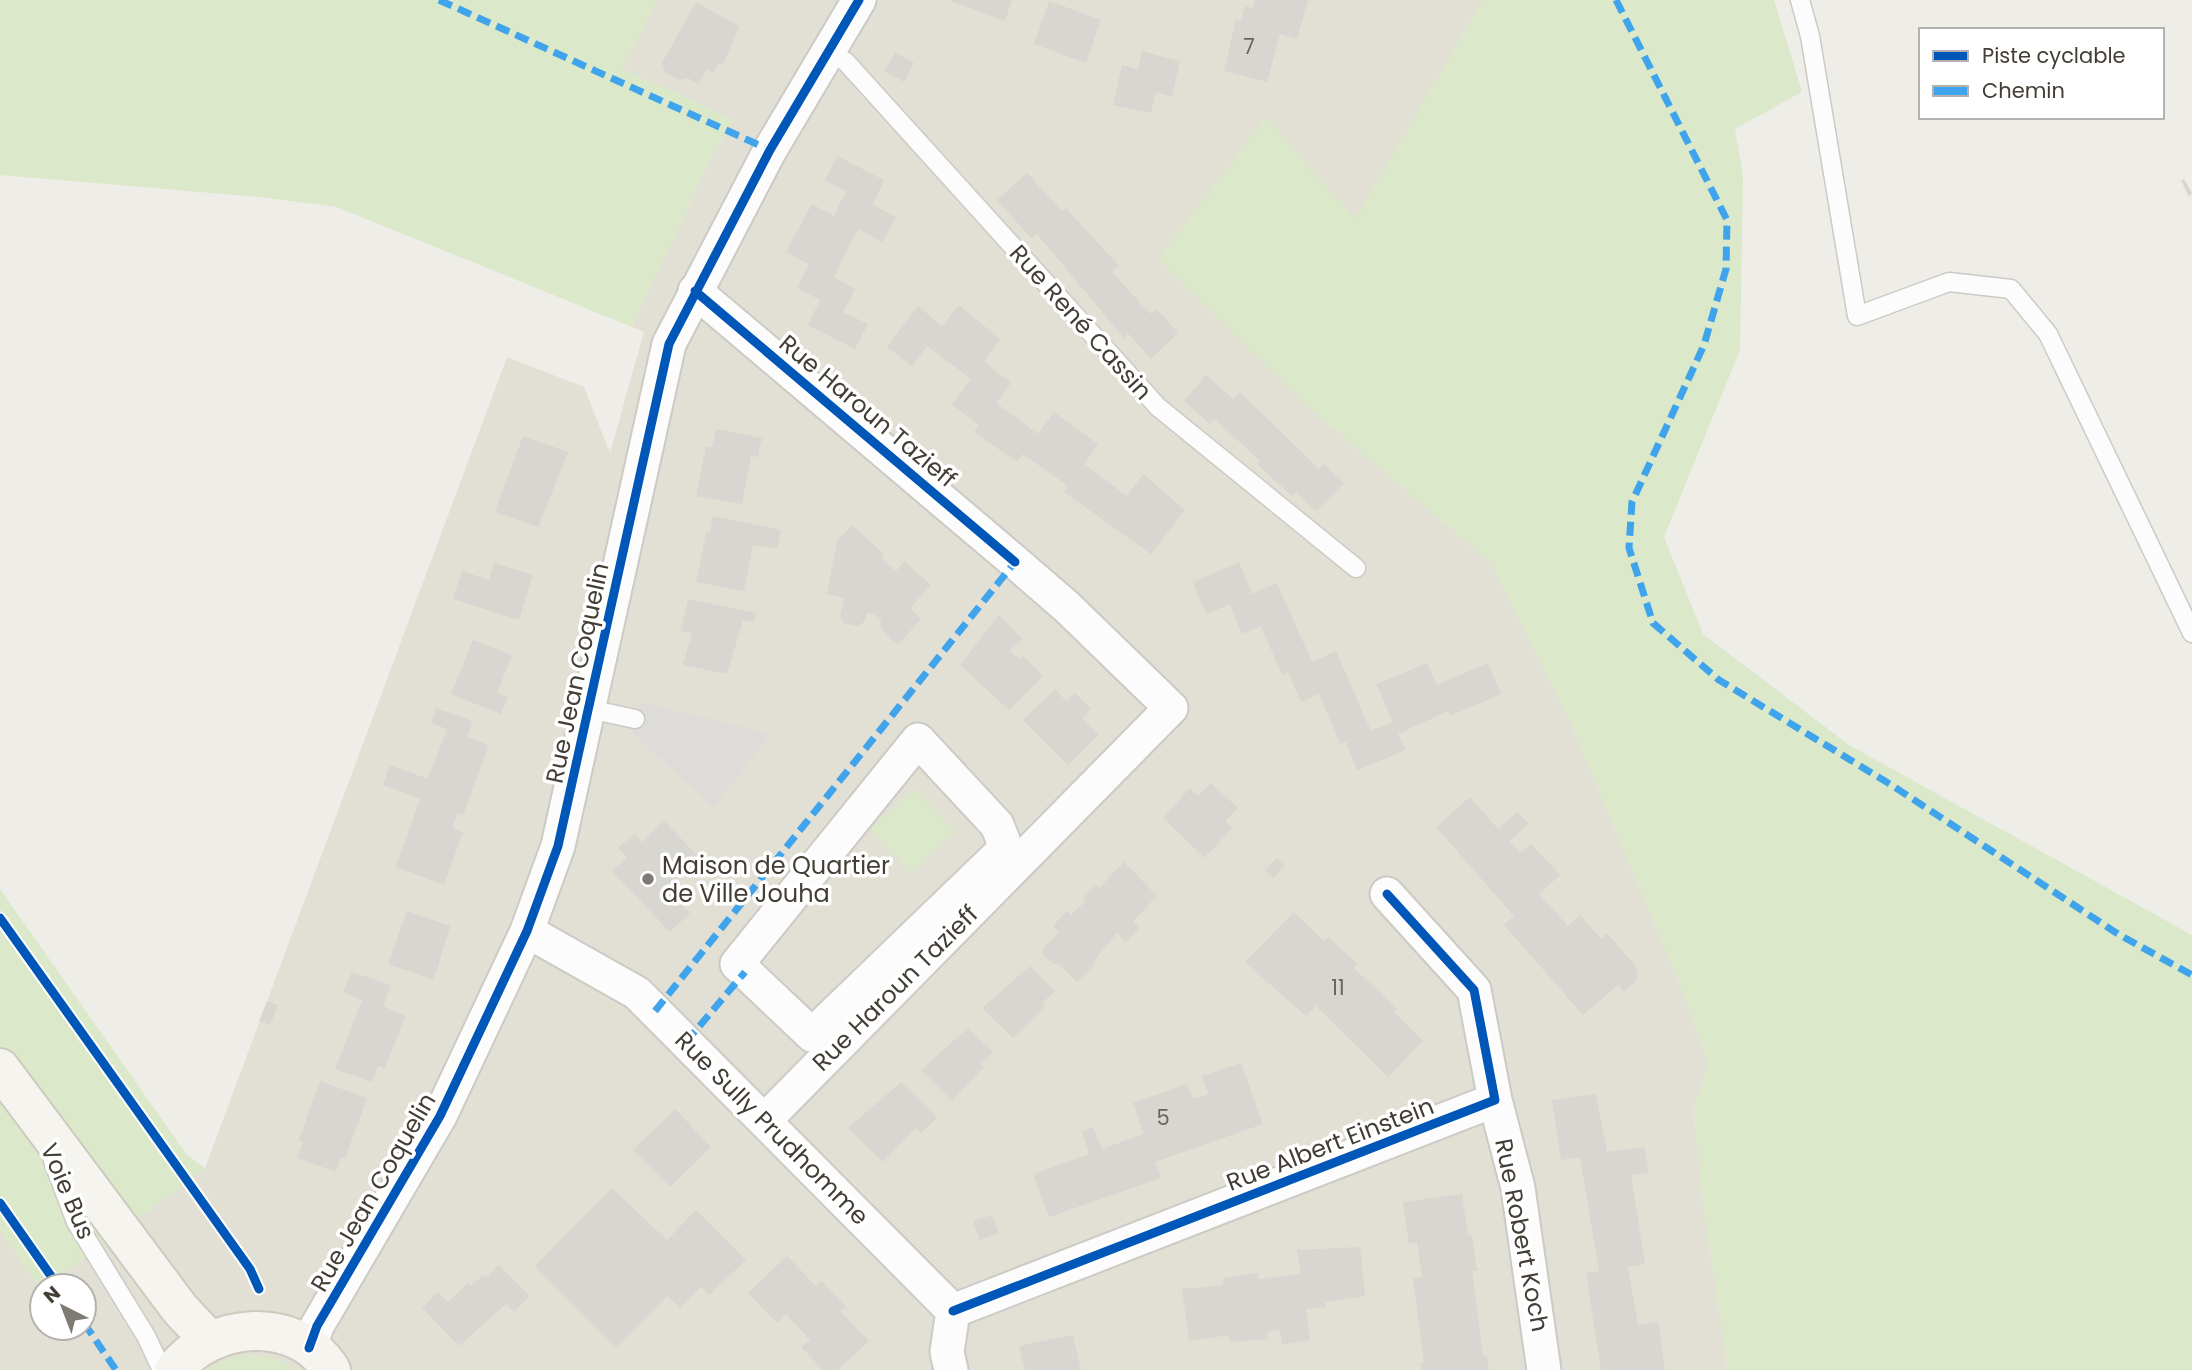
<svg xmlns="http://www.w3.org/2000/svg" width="2192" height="1370" viewBox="0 0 2192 1370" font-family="Poppins,sans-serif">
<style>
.residential{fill:#e2dfd5}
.green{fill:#dbe8c9}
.parking{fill:#dddcd8}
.building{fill:#d8d6d0}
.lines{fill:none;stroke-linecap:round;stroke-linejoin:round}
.lane-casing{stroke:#cccac5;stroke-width:21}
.street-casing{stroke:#cccac5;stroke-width:37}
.secondary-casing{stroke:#cdcabf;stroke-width:42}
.lane{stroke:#fcfcfc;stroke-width:18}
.street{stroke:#fcfcfc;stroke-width:33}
.secondary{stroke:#f5f4ee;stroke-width:38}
.quiet{stroke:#3fa4eb;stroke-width:7;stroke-dasharray:14 7;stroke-linecap:butt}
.cycleway-casing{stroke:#fff;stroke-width:13}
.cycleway{stroke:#0057b8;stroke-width:9}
.poi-dot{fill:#7f7b74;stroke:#fff;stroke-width:2.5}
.labels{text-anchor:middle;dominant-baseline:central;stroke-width:7;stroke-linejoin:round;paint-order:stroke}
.number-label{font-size:21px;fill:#69655c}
.street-label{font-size:24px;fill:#433e35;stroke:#fff}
.poi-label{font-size:24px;fill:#433e35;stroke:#fff;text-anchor:start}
</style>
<rect width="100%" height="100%" fill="#eeede8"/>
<!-- residential -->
<path class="residential" d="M 657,0 L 1483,0 L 1355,220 L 1313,411 L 1491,563 L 1572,726 L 1679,982 L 1709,1064 L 1694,1107 L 1700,1181 L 1728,1370 L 0,1370 L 0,1231 L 42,1290 L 42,1328 L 84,1328 L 84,1286 L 47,1286 L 205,1168 L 507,357 L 584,387 L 610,453 L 644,332 L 632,327 L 708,164 L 733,120 L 621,68 Z"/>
<!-- green -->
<path class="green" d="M 0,0 L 657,0 L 622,68 L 733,120 L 708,164 L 632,327 L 337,207 L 259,197 L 0,175 Z
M 1483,0 L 1774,0 L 1802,92 L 1735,129 L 1743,176 L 1740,350 L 1664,537 L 1703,634 L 1849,745 L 2192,935 L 2192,1370 L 1728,1370 L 1700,1181 L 1694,1107 L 1709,1064 L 1679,982 L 1572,726 L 1491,563 L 1313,411 L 1158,259 L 1266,117 L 1355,219 Z
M 915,788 L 955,831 L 911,873 L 871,829 Z
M 0,889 L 187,1155 L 205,1168 L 47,1286 L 42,1286 L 41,1290 L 0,1231 Z
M 242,1355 C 263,1355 280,1357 297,1370 L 208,1370 L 219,1362 Z"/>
<!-- parking -->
<path class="parking" d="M 640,702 L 770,734 L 714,807 L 632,733 Z"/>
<!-- building -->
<path class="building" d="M 948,0 L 1012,0 L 1005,21 Z
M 1255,0 L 1308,0 L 1297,39 L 1280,34 L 1267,82 L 1224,71 L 1236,20 L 1241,22 L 1245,6 L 1253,9 Z
M 1049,1 L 1101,20 L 1086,63 L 1034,44 Z
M 696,2 L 739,26 L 723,65 L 719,63 L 713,72 L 707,69 L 698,84 L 688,78 L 679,80 L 666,73 L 662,63 Z
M 1142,51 L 1180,61 L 1172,97 L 1156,92 L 1151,113 L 1113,105 L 1122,65 L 1138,69 Z
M 895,52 L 914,63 L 904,82 L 885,71 Z
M 837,156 L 884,180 L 873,205 L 896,217 L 882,242 L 858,229 L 834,277 L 855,289 L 843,312 L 868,324 L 855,349 L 808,325 L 820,300 L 797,288 L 809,264 L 786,252 L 812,204 L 834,216 L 846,191 L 825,181 Z
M 1027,173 L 1062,211 L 1066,208 L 1119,266 L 1112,272 L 1140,303 L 1151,314 L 1157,309 L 1178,333 L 1151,359 L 1129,334 L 1124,338 L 1037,234 L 1032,239 L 997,200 Z
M 2184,179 L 2192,193 L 2189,197 L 2181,180 Z
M 959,305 L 1000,339 L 984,362 L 1011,383 L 996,403 L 1038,434 L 1054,412 L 1098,444 L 1084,464 L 1127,496 L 1143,474 L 1185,510 L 1151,554 L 1064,492 L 1068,486 L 1023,454 L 1017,462 L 974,432 L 979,425 L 952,405 L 971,379 L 927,346 L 912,366 L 887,347 L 918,306 L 942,326 Z
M 1206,375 L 1233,399 L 1240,392 L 1319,469 L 1324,464 L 1344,483 L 1316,511 L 1296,492 L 1292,496 L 1257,464 L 1260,461 L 1215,419 L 1210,424 L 1184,401 Z
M 716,429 L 762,438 L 758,457 L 751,456 L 742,504 L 696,496 L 706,446 L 712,447 Z
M 523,436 L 568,452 L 538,527 L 495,512 Z
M 713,516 L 781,530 L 777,549 L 753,545 L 744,591 L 696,582 L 706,533 L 710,533 Z
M 852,525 L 884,554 L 881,558 L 896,571 L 904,561 L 931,585 L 910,608 L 921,619 L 898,645 L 881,629 L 881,621 L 873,614 L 867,613 L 865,621 L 858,626 L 844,623 L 840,616 L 844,598 L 827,594 L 837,541 Z
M 1239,562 L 1252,594 L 1277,583 L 1312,662 L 1336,651 L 1371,731 L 1393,722 L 1376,684 L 1427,663 L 1437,685 L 1488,663 L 1501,694 L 1450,716 L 1448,711 L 1398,734 L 1406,750 L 1357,770 L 1346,742 L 1340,744 L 1319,694 L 1301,702 L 1288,672 L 1282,675 L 1261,626 L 1242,634 L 1230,604 L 1206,614 L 1193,582 Z
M 494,563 L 533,575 L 519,620 L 453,599 L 462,571 L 489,580 Z
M 688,599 L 756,613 L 754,622 L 743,620 L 727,674 L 683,665 L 692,633 L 681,631 Z
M 999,615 L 1022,639 L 1010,651 L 1019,659 L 1023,656 L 1043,676 L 1009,710 L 960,665 Z
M 473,640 L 512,655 L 497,693 L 508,697 L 501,714 L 451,694 Z
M 1055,689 L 1066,701 L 1075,693 L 1091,709 L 1082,718 L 1099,734 L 1068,765 L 1023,720 Z
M 436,708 L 473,721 L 467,737 L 489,745 L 463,815 L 458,813 L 452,828 L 463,832 L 444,885 L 396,867 L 420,799 L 383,785 L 390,765 L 428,779 L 447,729 L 431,723 Z
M 1211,783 L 1238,808 L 1225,821 L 1232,828 L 1205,858 L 1163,818 L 1190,788 L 1198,796 Z
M 1470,797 L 1498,829 L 1517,812 L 1529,824 L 1509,841 L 1520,853 L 1531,844 L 1560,875 L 1539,894 L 1568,926 L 1580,915 L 1601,939 L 1607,933 L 1637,968 L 1637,980 L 1624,992 L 1618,985 L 1583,1015 L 1504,925 L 1514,916 L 1436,827 Z
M 664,821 L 699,857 L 666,888 L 690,913 L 670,932 L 612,871 L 627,857 L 618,848 L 634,834 L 642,842 Z
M 1277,858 L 1285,866 L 1273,878 L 1265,870 Z
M 1124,862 L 1157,896 L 1133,921 L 1140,928 L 1126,942 L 1117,933 L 1093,962 L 1095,964 L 1077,982 L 1059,964 L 1053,964 L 1043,955 L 1043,949 L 1059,932 L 1053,926 L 1067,911 L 1071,915 L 1085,902 L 1082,899 L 1096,885 L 1099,888 Z
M 407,911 L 450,926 L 434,980 L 388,964 Z
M 1294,912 L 1324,941 L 1329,937 L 1357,964 L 1354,968 L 1397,1009 L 1394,1012 L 1423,1041 L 1388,1077 L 1316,1006 L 1306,1016 L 1245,962 Z
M 1030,966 L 1055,991 L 1042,1003 L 1045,1006 L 1013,1038 L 982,1008 Z
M 352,972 L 391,985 L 383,1006 L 406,1016 L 385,1068 L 378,1066 L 372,1082 L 335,1069 L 362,1000 L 343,992 Z
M 267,1001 L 278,1005 L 270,1025 L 259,1021 Z
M 968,1028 L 993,1052 L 981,1064 L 984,1067 L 952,1101 L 921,1070 Z
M 1241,1063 L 1263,1124 L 1155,1162 L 1161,1178 L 1049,1217 L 1033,1174 L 1089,1154 L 1082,1132 L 1093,1127 L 1102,1149 L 1144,1134 L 1133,1103 L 1187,1084 L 1193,1099 L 1209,1094 L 1202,1076 Z
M 320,1081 L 367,1098 L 345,1159 L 341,1158 L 336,1172 L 297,1158 L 303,1142 L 299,1140 Z
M 901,1082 L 937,1118 L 921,1133 L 916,1128 L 883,1162 L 848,1128 Z
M 1596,1094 L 1607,1152 L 1644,1147 L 1649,1173 L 1631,1175 L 1645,1264 L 1628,1267 L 1638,1325 L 1658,1321 L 1665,1370 L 1601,1370 L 1586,1273 L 1599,1271 L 1580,1157 L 1561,1160 L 1552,1100 Z
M 675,1109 L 711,1147 L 670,1187 L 633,1150 Z
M 612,1188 L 667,1240 L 696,1210 L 746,1260 L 709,1295 L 701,1287 L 680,1308 L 667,1296 L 616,1347 L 535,1266 Z
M 1462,1194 L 1468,1236 L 1472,1235 L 1477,1271 L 1472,1271 L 1483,1356 L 1487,1355 L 1489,1370 L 1422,1370 L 1420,1363 L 1424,1363 L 1413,1279 L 1422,1277 L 1417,1242 L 1409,1244 L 1403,1202 Z
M 992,1215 L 999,1233 L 980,1240 L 973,1221 Z
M 1360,1247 L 1365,1296 L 1325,1302 L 1326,1307 L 1306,1309 L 1310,1340 L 1282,1345 L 1280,1330 L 1267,1332 L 1268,1339 L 1230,1342 L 1230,1335 L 1189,1341 L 1182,1289 L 1223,1285 L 1223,1278 L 1258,1273 L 1258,1279 L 1301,1274 L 1297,1250 Z
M 787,1256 L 816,1286 L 821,1281 L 833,1293 L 846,1307 L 840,1311 L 869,1341 L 838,1370 L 823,1370 L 801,1347 L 810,1340 L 786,1314 L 777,1323 L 748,1293 Z
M 499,1265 L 530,1296 L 514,1312 L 506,1304 L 459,1346 L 422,1308 L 438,1292 L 448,1302 L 468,1283 L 471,1286 L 483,1275 L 486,1278 Z
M 1073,1335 L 1081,1370 L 1025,1370 L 1019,1346 Z"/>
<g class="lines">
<!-- lane casing -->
<g class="lane-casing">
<path id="lane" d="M 1800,0 L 1810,36 L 1857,316 L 1949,282 L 2011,289 L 2048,334 L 2192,633
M 829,51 L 846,62 L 1158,407 L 1356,568
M 589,709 L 635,719
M 53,1161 L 76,1222 L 146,1336 L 162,1370"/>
</g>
<!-- street casing -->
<g class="street-casing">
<path id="street" d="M 695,291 L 1015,562 L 1067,607 L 1171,708 L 764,1121
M 918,740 L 997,825 L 1003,840 L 1002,852 L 812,1035 L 737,964 Z
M 527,931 L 637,993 L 953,1311 L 947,1352 L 951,1370
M 1495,1100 L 1518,1188 L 1544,1370
M 953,1311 L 1495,1100 L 1474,990 L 1387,894
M 309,1348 L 317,1326 L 440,1116 L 527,931 L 558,846 L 669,344 L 770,150 L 859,0"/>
</g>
<!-- secondary casing -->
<g class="secondary-casing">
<path id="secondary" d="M 0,1068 L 180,1309 L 209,1340
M 174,1370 C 212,1322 296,1314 331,1370"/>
</g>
<!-- lane -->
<use href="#lane" class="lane"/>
<!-- street -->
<use href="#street" class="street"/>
<!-- secondary -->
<use href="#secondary" class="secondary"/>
<!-- quiet -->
<path class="quiet" d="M 439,0 L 770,150
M 1616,0 L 1727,220 L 1726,269 L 1704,345 L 1632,502 L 1629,548 L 1653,623 L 1719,680 L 1893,786 L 2118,934 L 2192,975
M 655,1011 L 1015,562
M 686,1042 L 745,972
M 84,1323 L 116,1370"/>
<!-- cycleway casing -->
<g class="cycleway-casing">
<path id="cycleway" d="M 695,291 L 1015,562
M 0,918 L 250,1269 L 259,1289
M 0,1203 L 58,1286
M 953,1311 L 1495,1100 L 1474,990 L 1387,894
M 309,1348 L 317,1326 L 440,1116 L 527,931 L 558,846 L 669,344 L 770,150 L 859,0"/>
</g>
<!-- cycleway -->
<use href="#cycleway" class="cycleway"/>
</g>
<!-- markers -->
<circle class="poi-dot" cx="648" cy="879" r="7"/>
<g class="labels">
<!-- number labels -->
<g class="number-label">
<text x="1249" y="46">7</text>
<text x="1338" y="987">11</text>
<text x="1163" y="1117">5</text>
</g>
<!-- street labels -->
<g class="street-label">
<text transform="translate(1081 322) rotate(48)">Rue René Cassin</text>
<text transform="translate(868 411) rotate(40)">Rue Haroun Tazieff</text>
<text transform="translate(577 673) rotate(-78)">Rue Jean Coquelin</text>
<text transform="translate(895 988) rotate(-45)">Rue Haroun Tazieff</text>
<text transform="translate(772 1128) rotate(45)">Rue Sully Prudhomme</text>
<text transform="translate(1330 1144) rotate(-21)">Rue Albert Einstein</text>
<text transform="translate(68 1191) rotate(67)">Voie Bus</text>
<text transform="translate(373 1192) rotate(-60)">Rue Jean Coquelin</text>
<text transform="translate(1522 1235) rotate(79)">Rue Robert Koch</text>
</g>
<!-- poi labels -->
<g class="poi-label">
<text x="662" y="865">Maison de Quartier<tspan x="662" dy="28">de Ville Jouha</tspan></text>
</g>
</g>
<!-- legend -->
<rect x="1919" y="28" width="245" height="91" fill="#ffffff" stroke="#b4b2ae" stroke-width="2"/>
<rect x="1933" y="51" width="35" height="10" fill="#0057b8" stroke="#b4b2ae" stroke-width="2"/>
<text x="1982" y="63" font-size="21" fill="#433e35">Piste cyclable</text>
<rect x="1933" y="86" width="35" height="10" fill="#3fa4eb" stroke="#b4b2ae" stroke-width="2"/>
<text x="1982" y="98" font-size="21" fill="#433e35">Chemin</text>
<!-- north arrow -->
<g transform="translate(63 1307) rotate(318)"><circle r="33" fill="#ffffff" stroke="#b4b2ae" stroke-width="2"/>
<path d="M0-5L12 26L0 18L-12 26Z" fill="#7f7b74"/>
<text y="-10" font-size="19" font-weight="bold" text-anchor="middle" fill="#433e35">N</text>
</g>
</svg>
